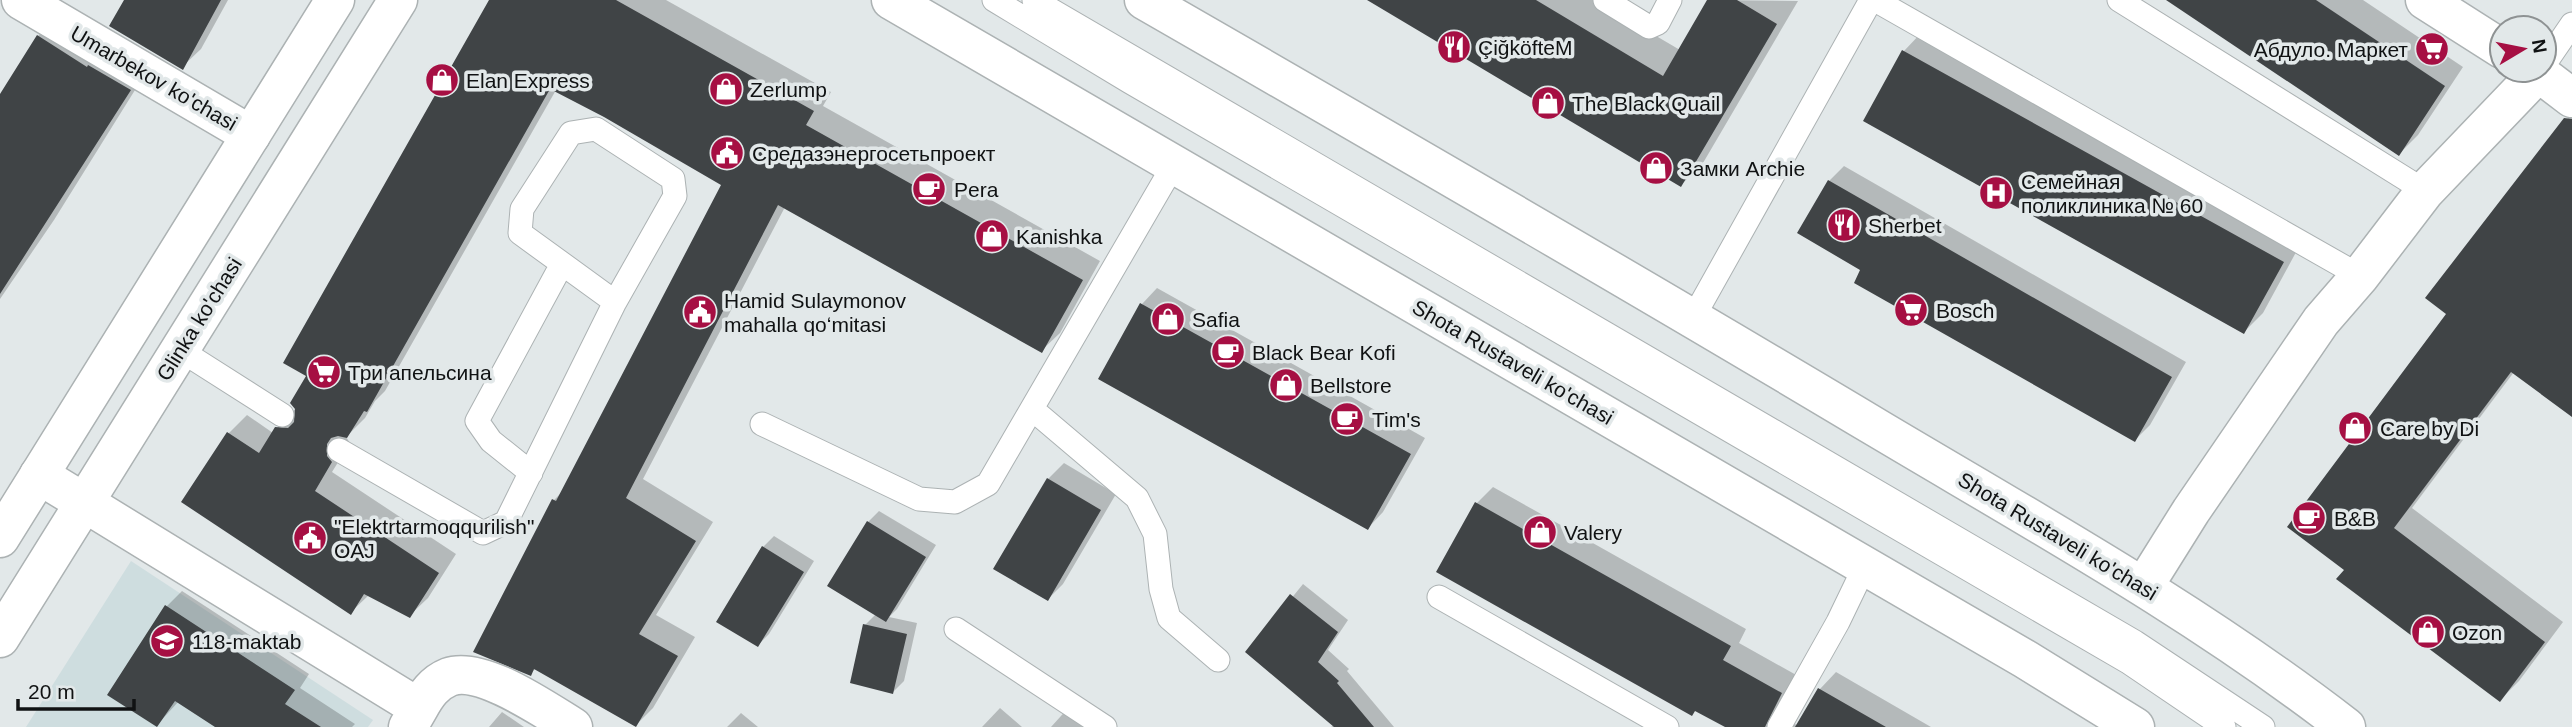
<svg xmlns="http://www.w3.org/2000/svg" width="2572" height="727" viewBox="0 0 2572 727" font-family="Helvetica,sans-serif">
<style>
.built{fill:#cedddf}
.shadow{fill:#0003}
.building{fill:#404446}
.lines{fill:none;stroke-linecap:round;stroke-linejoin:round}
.service-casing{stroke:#acb2b3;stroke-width:25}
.minor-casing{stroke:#acb2b3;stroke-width:41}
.tertiary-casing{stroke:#acb2b3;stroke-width:41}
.secondary-casing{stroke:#acb2b3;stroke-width:41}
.primary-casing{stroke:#acb2b3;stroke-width:41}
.service{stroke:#fff;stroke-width:23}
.minor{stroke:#fff;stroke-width:38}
.tertiary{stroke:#fff;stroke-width:38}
.secondary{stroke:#fff;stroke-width:38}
.primary{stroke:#fff;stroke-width:38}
.labels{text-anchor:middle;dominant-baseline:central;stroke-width:7;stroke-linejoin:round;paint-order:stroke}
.poi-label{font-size:21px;fill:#101213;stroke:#e2e8e9;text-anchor:start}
.street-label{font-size:21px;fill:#101213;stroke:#e2e8e9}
</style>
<rect width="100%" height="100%" fill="#e2e8e9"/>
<!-- built -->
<path class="built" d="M 131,561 L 373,720 L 368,727 L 26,727 Z"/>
<!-- shadow -->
<path class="shadow" d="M 126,0 L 228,0 L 201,49 L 182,67 Z
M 491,0 L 666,0 L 831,92 L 823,106 L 1100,261 L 1060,333 L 1041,351 L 785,207 L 643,479 L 713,522 L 656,615 L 695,637 L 653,708 L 635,726 L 536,668 L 530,674 L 554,500 L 563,491 L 723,185 L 604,116 L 556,90 L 385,391 L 375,401 L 365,418 L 346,437 L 350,443 L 332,472 L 456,554 L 428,598 L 409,616 L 369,595 L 351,612 L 228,434 L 247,415 L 273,433 L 296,408 L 309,375 Z
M 1370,0 L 1595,0 L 1680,50 L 1709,0 L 1798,1 L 1703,163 L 1681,185 Z
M 2169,0 L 2363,0 L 2463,67 L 2418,135 L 2399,154 Z
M 53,21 L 145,74 L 54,220 L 0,299 L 0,96 L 38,36 Z
M 1922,32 L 2301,243 L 2263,313 L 2244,332 L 1865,121 L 1904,51 Z
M 2572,114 L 2572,415 L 2514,372 L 2412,508 L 2563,622 L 2519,681 L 2500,700 L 2346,569 L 2448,314 L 2558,128 Z
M 1844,166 L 2186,362 L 2150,425 L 2135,440 L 1862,270 L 1829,181 Z
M 1157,288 L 1425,438 L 1383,512 L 1368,528 L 1142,304 Z
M 1064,463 L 1116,494 L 1063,584 L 1048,599 L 1048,479 Z
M 1493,487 L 1746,629 L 1739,643 L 1798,676 L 1790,723 L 1798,725 L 1820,689 L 1836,672 L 1931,727 L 1728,727 L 1476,504 Z
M 879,511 L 936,545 L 897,609 L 889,617 L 917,623 L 904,681 L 893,692 L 865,625 L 876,614 L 830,585 L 868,522 Z
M 774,536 L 814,561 L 769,634 L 758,645 L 763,547 Z
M 1303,584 L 1348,620 L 1328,650 L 1349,669 L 1347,671 L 1394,727 L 1331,727 L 1334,725 L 1248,652 Z
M 182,591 L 309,674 L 300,688 L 355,724 L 352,727 L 219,727 L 179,701 L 157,725 L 167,606 Z
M 1070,706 L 1097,727 L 1051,727 Z
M 1000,708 L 1022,727 L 982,727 Z
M 502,712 L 524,727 L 489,727 Z
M 741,713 L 758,727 L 727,727 Z"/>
<!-- building -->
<path class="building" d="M 124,0 L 221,0 L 183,70 L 109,26 Z
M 489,0 L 616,0 L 814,111 L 806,125 L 1083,280 L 1042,353 L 778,205 L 626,498 L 696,541 L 639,634 L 678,656 L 636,727 L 534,669 L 531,676 L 473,652 L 552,499 L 556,501 L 721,185 L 604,117 L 550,89 L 367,412 L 364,411 L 347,438 L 338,436 L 331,438 L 327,444 L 327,456 L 332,462 L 315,491 L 439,573 L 410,618 L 364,594 L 351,615 L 181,502 L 227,432 L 259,453 L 275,427 L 288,428 L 294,422 L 295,409 L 290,403 L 306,376 L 283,363 Z
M 1367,0 L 1536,0 L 1663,76 L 1707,0 L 1737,0 L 1777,24 L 1681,187 Z
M 2166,0 L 2316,0 L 2445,86 L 2399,156 Z
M 37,35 L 87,67 L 88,65 L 131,90 L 0,294 L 0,94 Z
M 1902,50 L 2284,262 L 2244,334 L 1863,121 Z
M 2564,118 L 2572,119 L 2572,417 L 2511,372 L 2394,528 L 2545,642 L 2500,702 L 2336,579 L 2344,570 L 2287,527 L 2446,314 L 2425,298 Z
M 1828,180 L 2172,377 L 2135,442 L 1854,283 L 1860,270 L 1797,233 Z
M 1140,303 L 1411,454 L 1368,530 L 1098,379 Z
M 1047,478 L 1101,510 L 1048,601 L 993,569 Z
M 1475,502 L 1731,646 L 1723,660 L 1782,693 L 1765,727 L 1725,727 L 1695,711 L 1692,716 L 1436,572 Z
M 867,521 L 926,557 L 886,622 L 827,586 Z
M 762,546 L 804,572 L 758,647 L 716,622 Z
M 1290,594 L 1338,632 L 1318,662 L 1339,681 L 1337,683 L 1374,727 L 1334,727 L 1245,652 Z
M 165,605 L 295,690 L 285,704 L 321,727 L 215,727 L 175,701 L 157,727 L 107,695 Z
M 863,624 L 907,634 L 893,694 L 850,683 Z
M 1818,688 L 1886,727 L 1795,727 Z"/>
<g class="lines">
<!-- service casing -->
<g class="service-casing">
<path id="service" d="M 994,0 L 1130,82 L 2128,662 L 2224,727
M 1034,0 L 2135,642 L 2263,727
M 1605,0 L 1649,27 L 1658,23 L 1670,0
M 1875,0 L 2360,276
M 2119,0 L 2425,191
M 2544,65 L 2572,24
M 1693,318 L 1871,0
M 180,350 L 282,415
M 1032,409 L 1137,498 L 1155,534 L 1161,589 L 1169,618 L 1218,660
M 762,424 L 919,499 L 955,502 L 988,484 L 1173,166
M 339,450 L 483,533 L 506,522 L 615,302 L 675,196 L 673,179 L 596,129 L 571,133 L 522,209 L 520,233 L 615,302
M 531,473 L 491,441 L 477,421 L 562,264
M 1439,597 L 1667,727
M 956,629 L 1105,727
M 1779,727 L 1838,622 L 1865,566"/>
</g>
<!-- minor casing -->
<g class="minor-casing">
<path id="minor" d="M 21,0 L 251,135
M 2425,0 L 2502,49
M 2535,70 L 2572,98
M 85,503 L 419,708 L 408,727
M 2144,586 L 2191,511 L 2321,321 L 2360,276 L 2425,191 L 2539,72
M 419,708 C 426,695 434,683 449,677 C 481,665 545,710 573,727"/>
</g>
<!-- tertiary casing -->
<g class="tertiary-casing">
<path id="tertiary" d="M 39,475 L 85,503"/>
</g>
<!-- secondary casing -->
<g class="secondary-casing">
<path id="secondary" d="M 0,538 L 335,0
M 0,638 L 398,0"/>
</g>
<!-- primary casing -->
<g class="primary-casing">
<path id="primary" d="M 891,0 L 2025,659 L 2135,727
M 1144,0 C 1391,142 1638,285 1882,431 C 2040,525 2200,614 2346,727"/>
</g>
<!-- service -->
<use href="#service" class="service"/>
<!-- minor -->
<use href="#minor" class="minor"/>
<!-- tertiary -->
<use href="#tertiary" class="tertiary"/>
<!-- secondary -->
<use href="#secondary" class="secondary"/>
<!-- primary -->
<use href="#primary" class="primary"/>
</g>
<!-- icons -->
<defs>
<g id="restaurant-disc" transform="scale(1.75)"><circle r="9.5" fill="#a60f43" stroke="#e2e8e9"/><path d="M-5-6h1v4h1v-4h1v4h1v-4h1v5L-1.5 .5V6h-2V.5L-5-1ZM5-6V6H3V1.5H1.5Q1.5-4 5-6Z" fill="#fff"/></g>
<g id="supermarket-disc" transform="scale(1.75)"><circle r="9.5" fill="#a60f43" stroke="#e2e8e9"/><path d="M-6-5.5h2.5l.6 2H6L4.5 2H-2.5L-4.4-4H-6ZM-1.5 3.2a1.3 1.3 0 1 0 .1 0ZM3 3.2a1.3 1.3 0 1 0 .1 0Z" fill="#fff"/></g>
<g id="shop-disc" transform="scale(1.75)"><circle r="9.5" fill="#a60f43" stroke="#e2e8e9"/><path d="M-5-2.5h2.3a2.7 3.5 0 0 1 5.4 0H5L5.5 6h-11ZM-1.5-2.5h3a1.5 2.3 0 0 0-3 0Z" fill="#fff"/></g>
<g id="civic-disc" transform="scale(1.75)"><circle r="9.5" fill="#a60f43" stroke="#e2e8e9"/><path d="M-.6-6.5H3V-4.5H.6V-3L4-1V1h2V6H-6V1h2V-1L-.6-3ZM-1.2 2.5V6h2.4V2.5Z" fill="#fff"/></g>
<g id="cafe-disc" transform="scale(1.75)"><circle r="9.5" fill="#a60f43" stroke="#e2e8e9"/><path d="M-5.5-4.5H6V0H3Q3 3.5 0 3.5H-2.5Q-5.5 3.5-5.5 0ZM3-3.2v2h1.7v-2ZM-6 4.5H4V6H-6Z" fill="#fff"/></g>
<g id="hospital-disc" transform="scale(1.75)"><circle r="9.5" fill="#a60f43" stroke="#e2e8e9"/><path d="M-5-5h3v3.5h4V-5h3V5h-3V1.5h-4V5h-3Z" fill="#fff"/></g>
<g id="school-disc" transform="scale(1.75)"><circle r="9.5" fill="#a60f43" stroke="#e2e8e9"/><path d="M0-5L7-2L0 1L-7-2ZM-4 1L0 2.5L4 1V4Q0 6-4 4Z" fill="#fff"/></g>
</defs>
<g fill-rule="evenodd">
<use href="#restaurant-disc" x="1454" y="47"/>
<use href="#supermarket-disc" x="2432" y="49"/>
<use href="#shop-disc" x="442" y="80"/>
<use href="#shop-disc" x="726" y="89"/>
<use href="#shop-disc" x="1548" y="103"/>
<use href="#civic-disc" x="727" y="153"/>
<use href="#shop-disc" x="1656" y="168"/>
<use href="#cafe-disc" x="929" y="189"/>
<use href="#hospital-disc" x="1996" y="193"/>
<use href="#restaurant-disc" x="1844" y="225"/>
<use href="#shop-disc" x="992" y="236"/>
<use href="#supermarket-disc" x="1911" y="310"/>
<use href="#civic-disc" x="700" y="312"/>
<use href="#shop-disc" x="1168" y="319"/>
<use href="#cafe-disc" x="1228" y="352"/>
<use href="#supermarket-disc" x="324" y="372"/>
<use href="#shop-disc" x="1286" y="385"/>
<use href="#cafe-disc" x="1347" y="419"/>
<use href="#shop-disc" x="2355" y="428"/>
<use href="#cafe-disc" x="2309" y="518"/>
<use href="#shop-disc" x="1540" y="532"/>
<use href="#civic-disc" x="310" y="538"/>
<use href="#shop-disc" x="2428" y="632"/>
<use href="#school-disc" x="167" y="641"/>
</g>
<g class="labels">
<!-- poi labels -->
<g class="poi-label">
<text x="1478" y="47">ÇiğköfteM</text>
<text x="2408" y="49" text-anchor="end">Абдуло. Маркет</text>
<text x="466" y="80">Elan Express</text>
<text x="750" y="89">Zerlump</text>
<text x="1572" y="103">The Black Quail</text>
<text x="752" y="153">Средазэнергосетьпроект</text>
<text x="1680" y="168">Замки Archie</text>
<text x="2021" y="181">Семейная<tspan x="2021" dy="24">поликлиника № 60</tspan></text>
<text x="954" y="189">Pera</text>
<text x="1868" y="225">Sherbet</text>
<text x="1016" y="236">Kanishka</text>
<text x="724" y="300">Hamid Sulaymonov<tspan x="724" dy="24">mahalla qoʻmitasi</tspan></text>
<text x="1936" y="310">Bosch</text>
<text x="1192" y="319">Safia</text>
<text x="1252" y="352">Black Bear Kofi</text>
<text x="348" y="372">Три апельсина</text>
<text x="1310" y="385">Bellstore</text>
<text x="1372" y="419">Tim's</text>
<text x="2380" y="428">Care by Di</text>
<text x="2334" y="518">B&amp;B</text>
<text x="334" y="526">"Elektrtarmoqqurilish"<tspan x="334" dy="24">OAJ</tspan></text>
<text x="1564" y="532">Valery</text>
<text x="2452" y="632">Ozon</text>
<text x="192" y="641">118-maktab</text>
</g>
<!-- street labels -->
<g class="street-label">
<text transform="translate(154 78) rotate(30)">Umarbekov ko'chasi</text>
<text transform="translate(199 319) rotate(-58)">Glinka ko'chasi</text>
<text transform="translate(1513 362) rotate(30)">Shota Rustaveli ko'chasi</text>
<text transform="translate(2058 536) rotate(31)">Shota Rustaveli ko'chasi</text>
</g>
</g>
<!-- north arrow -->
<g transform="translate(2523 49) rotate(80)"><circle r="33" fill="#e2e8e9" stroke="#8e9293" stroke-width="2"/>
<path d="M0-5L12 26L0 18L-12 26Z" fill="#a60f43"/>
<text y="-10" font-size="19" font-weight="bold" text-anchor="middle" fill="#101213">N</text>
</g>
<!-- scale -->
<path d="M18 699v10h116v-10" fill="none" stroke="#101213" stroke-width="3.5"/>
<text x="28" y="699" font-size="21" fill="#101213" stroke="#e2e8e9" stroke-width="5" paint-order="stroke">20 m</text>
</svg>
